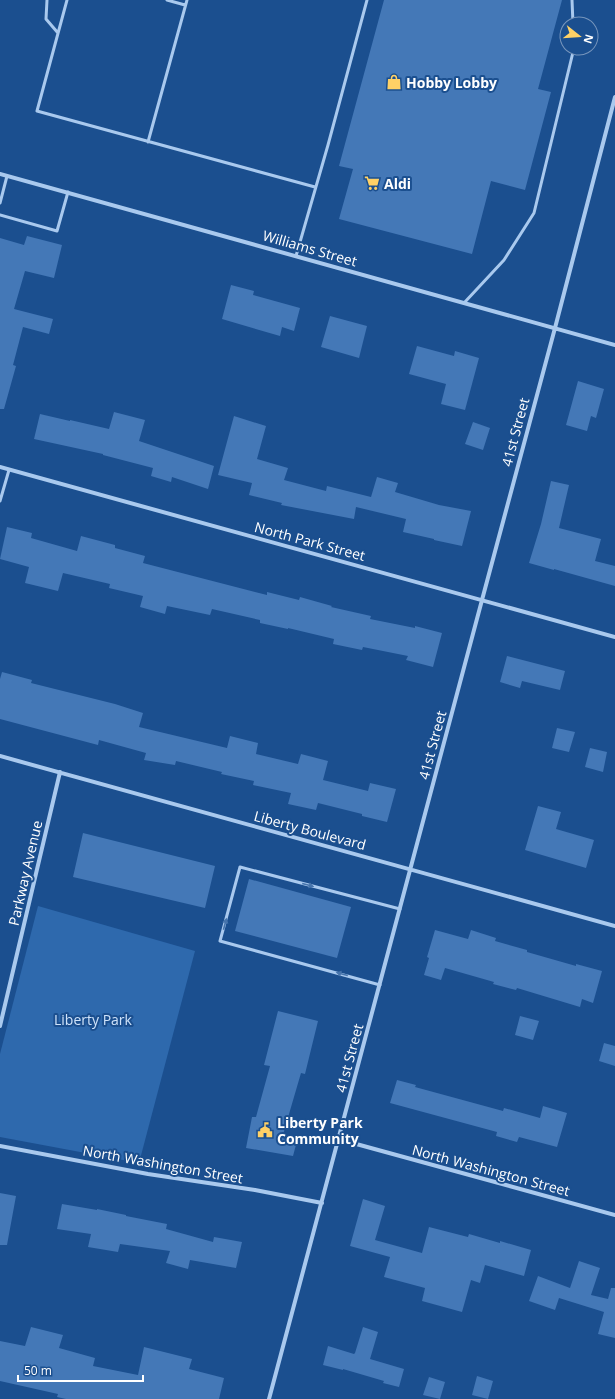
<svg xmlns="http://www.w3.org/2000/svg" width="615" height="1399" viewBox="0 0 615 1399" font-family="'Open Sans',sans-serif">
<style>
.green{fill:#2e69ad}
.building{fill:#4478b7}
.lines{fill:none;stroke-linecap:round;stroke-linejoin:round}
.lane{stroke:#a9c9ee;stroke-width:3}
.street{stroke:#a9c9ee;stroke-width:4}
.oneway{fill:#4674ac}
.labels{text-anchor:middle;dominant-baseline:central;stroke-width:4;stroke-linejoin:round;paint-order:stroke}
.poi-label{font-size:14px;font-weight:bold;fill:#fff;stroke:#1b4f8f;text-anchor:start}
.street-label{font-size:14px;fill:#fff;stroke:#1b4f8f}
.park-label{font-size:14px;fill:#cfe3fa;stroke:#1b4f8f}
</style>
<rect width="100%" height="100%" fill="#1b4f8f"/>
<!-- green -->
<path class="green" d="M 38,906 L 195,951 L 139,1163 L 0,1137 L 0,1054 Z"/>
<!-- building -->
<path class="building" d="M 384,0 L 562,0 L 538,89 L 551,92 L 525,190 L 491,181 L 472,254 L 339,219 L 353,169 L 339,166 Z
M 27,236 L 62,245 L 54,278 L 25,271 L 14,309 L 53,319 L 49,334 L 23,327 L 13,365 L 16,366 L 4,409 L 0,409 L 0,238 L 24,245 Z
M 231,285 L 254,291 L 253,295 L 300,308 L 294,331 L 282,327 L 280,336 L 222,319 Z
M 330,316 L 367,326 L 359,358 L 321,347 Z
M 417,346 L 454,356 L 455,351 L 479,358 L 465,410 L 441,404 L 446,384 L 409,374 Z
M 578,381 L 604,389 L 596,418 L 591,416 L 587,431 L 566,425 Z
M 114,412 L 145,420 L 139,441 L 214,466 L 208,489 L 172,477 L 171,482 L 151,476 L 153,468 L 103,455 L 103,454 L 34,439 L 40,414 L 70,421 L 70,420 L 109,429 Z
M 234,416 L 266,426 L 257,459 L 288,468 L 284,480 L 326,491 L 327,486 L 371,497 L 377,477 L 398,483 L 395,492 L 439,505 L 471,511 L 462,546 L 434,540 L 434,539 L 403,532 L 406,519 L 356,507 L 354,519 L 281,505 L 282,503 L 249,495 L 252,483 L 218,475 Z
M 473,422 L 490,428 L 483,450 L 465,444 Z
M 551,481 L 569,485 L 559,528 L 601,539 L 595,561 L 615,566 L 615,586 L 554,569 L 554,570 L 529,563 L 541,524 Z
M 7,527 L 32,533 L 31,538 L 77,551 L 81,536 L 115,545 L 115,548 L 145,556 L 143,563 L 267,595 L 267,592 L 299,600 L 300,597 L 332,606 L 331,607 L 371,616 L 370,619 L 415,628 L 415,626 L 442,633 L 433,667 L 406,660 L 408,656 L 363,647 L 362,650 L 333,644 L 334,639 L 288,628 L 288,629 L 260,623 L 260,620 L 212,609 L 210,615 L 167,606 L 165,614 L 140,607 L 143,596 L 109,588 L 110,584 L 63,573 L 58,591 L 25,583 L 29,567 L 0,559 Z
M 507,656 L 565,671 L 560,690 L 522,681 L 520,688 L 500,682 Z
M 2,672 L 32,680 L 31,683 L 115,704 L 143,713 L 139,727 L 227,748 L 230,736 L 258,743 L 256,754 L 298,764 L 301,754 L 328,761 L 323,780 L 368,791 L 370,783 L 396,789 L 387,822 L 362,816 L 362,814 L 318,803 L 316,810 L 288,804 L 291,793 L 253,785 L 254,781 L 221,774 L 222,772 L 176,761 L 175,765 L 144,760 L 146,753 L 99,740 L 98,745 L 0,719 L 0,679 Z
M 557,728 L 575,732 L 569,752 L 552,748 Z
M 590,748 L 607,752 L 603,772 L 585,767 Z
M 538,806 L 561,812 L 556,829 L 594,840 L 586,868 L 525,850 Z
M 83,833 L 215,866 L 205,908 L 73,877 Z
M 249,879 L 351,907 L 337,958 L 235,931 Z
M 435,930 L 468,939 L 471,930 L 496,938 L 495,941 L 527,950 L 527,952 L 576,966 L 576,964 L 602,971 L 593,1003 L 582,999 L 580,1007 L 517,988 L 516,990 L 493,984 L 494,982 L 445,968 L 441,980 L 424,975 L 429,958 L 427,957 Z
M 278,1011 L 318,1021 L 305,1074 L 301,1073 L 282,1138 L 297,1141 L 293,1156 L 246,1148 L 252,1117 L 256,1117 L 270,1066 L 264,1065 Z
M 520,1016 L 539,1021 L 533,1040 L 515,1035 Z
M 604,1043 L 615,1046 L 615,1066 L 599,1061 Z
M 397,1080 L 416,1085 L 415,1087 L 503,1111 L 504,1108 L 540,1118 L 543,1106 L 567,1113 L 557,1147 L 519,1137 L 517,1142 L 496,1136 L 497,1132 L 390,1103 Z
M 0,1193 L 16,1196 L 7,1245 L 0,1245 Z
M 363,1199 L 385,1206 L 375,1240 L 422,1253 L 429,1227 L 468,1237 L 469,1234 L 500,1243 L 500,1241 L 531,1250 L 524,1276 L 485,1265 L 480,1283 L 471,1280 L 462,1312 L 422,1301 L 425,1288 L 384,1277 L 390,1257 L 350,1246 Z
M 62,1204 L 97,1210 L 97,1209 L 126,1215 L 126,1216 L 167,1224 L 166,1229 L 213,1242 L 214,1237 L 242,1242 L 236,1268 L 190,1260 L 188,1269 L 166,1263 L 170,1251 L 120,1244 L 118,1252 L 88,1247 L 91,1234 L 57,1229 Z
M 579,1261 L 600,1268 L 591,1295 L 608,1299 L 611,1288 L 615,1288 L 615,1338 L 598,1334 L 604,1312 L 559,1298 L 555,1310 L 529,1301 L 538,1276 L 570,1288 Z
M 31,1327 L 63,1335 L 59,1348 L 95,1358 L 93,1366 L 138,1375 L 144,1347 L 192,1359 L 189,1369 L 224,1378 L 219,1399 L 66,1399 L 57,1397 L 58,1394 L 0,1381 L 0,1341 L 25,1346 Z
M 363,1327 L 378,1332 L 370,1359 L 404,1369 L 399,1387 L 383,1383 L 384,1381 L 343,1369 L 343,1370 L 323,1365 L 328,1346 L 354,1354 L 355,1353 Z
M 477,1376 L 493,1381 L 488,1399 L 472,1395 Z
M 429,1377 L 445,1382 L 440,1399 L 423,1395 Z"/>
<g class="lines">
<!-- lane -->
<path class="lane" d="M 47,0 L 46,19 L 58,33
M 67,0 L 37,111 L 315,187
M 167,0 L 185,5
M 572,0 L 573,24
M 148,142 L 187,0
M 0,203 L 7,176
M 0,215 L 57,231 L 68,192
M 296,256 L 328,145 L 367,0
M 464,303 L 504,260 L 534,213 L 574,48
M 0,501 L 9,470
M 380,985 L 220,941 L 240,867 L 400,909"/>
<!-- street -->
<path class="street" d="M 0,174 L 615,345
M 0,467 L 615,637
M 0,756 L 615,926
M 0,1026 L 60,772
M 338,1139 L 615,1215
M 0,1146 L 148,1174 L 255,1190 L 322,1203
M 269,1399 L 482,600 L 555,328 L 615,97"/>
</g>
<!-- one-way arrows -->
<defs><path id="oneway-solid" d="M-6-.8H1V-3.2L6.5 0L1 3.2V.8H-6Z"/></defs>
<g class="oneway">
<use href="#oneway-solid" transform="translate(308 885) rotate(15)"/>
<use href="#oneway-solid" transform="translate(225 924) rotate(-75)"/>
<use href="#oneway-solid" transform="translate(342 974) rotate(-165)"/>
</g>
<!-- icons -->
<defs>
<g id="shop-bare" transform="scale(1.2)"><path d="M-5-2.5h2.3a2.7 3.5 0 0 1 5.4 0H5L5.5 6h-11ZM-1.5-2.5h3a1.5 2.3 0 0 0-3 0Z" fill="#ffd166" stroke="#1b4f8f" stroke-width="2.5" paint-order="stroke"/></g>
<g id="supermarket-bare" transform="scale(1.2)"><path d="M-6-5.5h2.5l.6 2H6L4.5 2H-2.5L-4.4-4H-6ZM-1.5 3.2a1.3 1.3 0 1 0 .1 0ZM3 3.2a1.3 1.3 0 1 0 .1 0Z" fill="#ffd166" stroke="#1b4f8f" stroke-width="2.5" paint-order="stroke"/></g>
<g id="civic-bare" transform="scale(1.2)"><path d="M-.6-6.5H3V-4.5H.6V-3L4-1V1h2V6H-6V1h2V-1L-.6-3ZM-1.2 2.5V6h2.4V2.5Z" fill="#ffd166" stroke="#1b4f8f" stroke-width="2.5" paint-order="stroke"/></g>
</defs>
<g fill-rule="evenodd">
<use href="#shop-bare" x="394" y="82"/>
<use href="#supermarket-bare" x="372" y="183"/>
<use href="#civic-bare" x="265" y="1130"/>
</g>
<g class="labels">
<!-- poi labels -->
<g class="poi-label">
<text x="406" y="82">Hobby Lobby</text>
<text x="384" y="183">Aldi</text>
<text x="277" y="1122">Liberty Park<tspan x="277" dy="16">Community</tspan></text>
</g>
<!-- street labels -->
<g class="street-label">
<text transform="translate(310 248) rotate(16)">Williams Street</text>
<text transform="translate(515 432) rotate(-75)">41st Street</text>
<text transform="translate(310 541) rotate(15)">North Park Street</text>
<text transform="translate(432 745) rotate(-75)">41st Street</text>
<text transform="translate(310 830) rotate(15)">Liberty Boulevard</text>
<text transform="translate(25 873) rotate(-77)">Parkway Avenue</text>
<text transform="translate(349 1058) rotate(-75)">41st Street</text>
<text transform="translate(163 1164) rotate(10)">North Washington Street</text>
<text transform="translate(491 1170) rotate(15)">North Washington Street</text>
</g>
<!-- park labels -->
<g class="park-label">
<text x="93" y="1019">Liberty Park</text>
</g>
</g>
<!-- north arrow -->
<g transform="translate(579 36) rotate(107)"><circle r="19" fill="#1b4f8f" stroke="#7695bc"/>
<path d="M0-3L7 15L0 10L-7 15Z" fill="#ffd166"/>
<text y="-6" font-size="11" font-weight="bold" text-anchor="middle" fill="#ffffff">N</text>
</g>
<!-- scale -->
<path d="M18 1375v6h125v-6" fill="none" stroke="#ffffff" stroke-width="2"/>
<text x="24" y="1375" font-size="12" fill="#ffffff" stroke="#1b4f8f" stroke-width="3" paint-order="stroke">50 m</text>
</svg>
